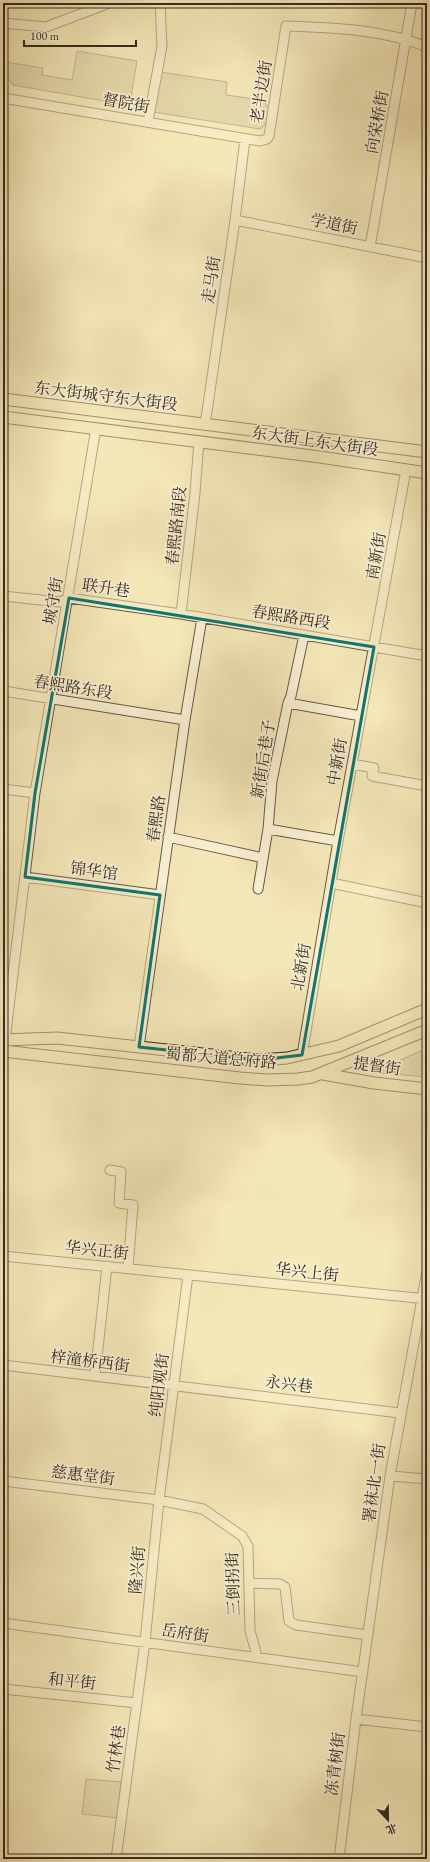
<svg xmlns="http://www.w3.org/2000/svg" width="430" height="1862" viewBox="0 0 430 1862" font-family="'EB Garamond','Noto Serif SC',serif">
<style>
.green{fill:#d3c79e;stroke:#847960}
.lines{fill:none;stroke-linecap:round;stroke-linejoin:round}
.minor-casing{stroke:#645a48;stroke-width:11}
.major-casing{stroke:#342b22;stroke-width:13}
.minor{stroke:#f8efd1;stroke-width:9}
.major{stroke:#f4e7b8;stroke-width:11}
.marked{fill:none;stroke:#0f766e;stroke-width:3;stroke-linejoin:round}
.labels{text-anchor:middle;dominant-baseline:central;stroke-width:3.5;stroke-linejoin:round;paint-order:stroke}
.street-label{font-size:16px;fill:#342b22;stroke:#f8efd1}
</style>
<rect width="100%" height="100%" fill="#f4e7b8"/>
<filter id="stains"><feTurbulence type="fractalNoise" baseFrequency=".005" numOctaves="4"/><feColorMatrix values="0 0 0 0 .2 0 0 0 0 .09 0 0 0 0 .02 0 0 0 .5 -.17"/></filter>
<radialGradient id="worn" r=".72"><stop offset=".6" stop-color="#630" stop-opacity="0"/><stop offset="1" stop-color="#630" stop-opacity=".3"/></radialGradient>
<!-- green -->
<path class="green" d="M 77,51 L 137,61 L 131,97 L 145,100 L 144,108 L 13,85 L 3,72 L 5,62 L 43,68 L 42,75 L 72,80 Z
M 160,72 L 227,82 L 226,95 L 262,100 L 269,107 L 266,124 L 260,129 L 153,112 Z
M 427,1048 L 427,1077 L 381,1073 L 381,1069 Z
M 86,1779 L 121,1782 L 118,1818 L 82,1814 Z"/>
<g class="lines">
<!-- minor casing -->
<g class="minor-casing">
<path id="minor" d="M 3,23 L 46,27 L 109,3
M 3,98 L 260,141 L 267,139 L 269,136 L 286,26 C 334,28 383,29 427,47
M 148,122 L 162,46 L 160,3
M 235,220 L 427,258
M 370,247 L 412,3
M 205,425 L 235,220 L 245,139
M 3,596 L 60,602 L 69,598 L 181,614 L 427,656
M 181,614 L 195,493 L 199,441
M 3,691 L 185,720
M 288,703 L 361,716
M 352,764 L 374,768 L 372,776 L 427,786
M 3,789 L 35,793
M 268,829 L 338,841
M 168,837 L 263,858
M 25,877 L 160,895
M 331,883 L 427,903
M 258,889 L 268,829 L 272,781 L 288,703 L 291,696 L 304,635
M 5,1040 L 35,793 L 96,428
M 139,1047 L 185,720 L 202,618
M 302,1055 L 338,841 L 406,470
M 110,1170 L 121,1172 L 119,1203 L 133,1205 L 128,1268
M 3,1256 L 427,1299
M 3,1365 L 400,1413
M 95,1376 L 107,1266
M 390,1476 L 427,1479
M 3,1481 L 159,1500 L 203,1509 L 242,1536 L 248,1546 L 250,1631 L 256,1652
M 249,1583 L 280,1584 L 285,1587 L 289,1621 L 296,1625 L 368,1635
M 3,1623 L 363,1672
M 3,1689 L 137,1703
M 356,1719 L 427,1727
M 116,1859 L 145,1642 L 159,1500 L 188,1275
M 339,1859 L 356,1719 L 390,1476 L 427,1271"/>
</g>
<!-- major casing -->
<g class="major-casing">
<path id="major" d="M 3,399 L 427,452
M 3,417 L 320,457 L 427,473
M 3,1040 L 57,1038 L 259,1060 L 287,1058 L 339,1046 L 427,1009
M 3,1051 L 240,1078 L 268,1080 L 298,1079 L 312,1077 L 427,1030
M 323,1074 L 374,1083 L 427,1089"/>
</g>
<!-- minor -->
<use href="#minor" class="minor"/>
<!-- major -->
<use href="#major" class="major"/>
</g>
<!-- marked area -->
<path d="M0 0H430V1862H0ZM 69,598 L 374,647 L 302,1055 L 259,1060 L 139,1047 L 160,895 L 25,877 L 35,793 Z" fill="#f4e7b8" fill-opacity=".55" fill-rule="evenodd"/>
<path class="marked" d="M 69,598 L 374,647 L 302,1055 L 259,1060 L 139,1047 L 160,895 L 25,877 L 35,793 Z"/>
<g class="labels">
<!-- street labels -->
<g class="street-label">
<text transform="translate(261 92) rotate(-81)">老半边街</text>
<text transform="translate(126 103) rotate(10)">督院街</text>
<text transform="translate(377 122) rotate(-80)">向荣桥街</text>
<text transform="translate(334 224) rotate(11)">学道街</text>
<text transform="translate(211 280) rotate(-82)">走马街</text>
<text transform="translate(106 396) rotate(7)">东大街城守东大街段</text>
<text transform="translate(315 441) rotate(8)">东大街上东大街段</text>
<text transform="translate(176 526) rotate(-84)">春熙路南段</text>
<text transform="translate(376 556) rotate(-80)">南新街</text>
<text transform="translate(106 588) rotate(8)">联升巷</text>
<text transform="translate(53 601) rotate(-80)">城守街</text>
<text transform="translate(291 617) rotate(9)">春熙路西段</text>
<text transform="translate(73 687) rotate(9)">春熙路东段</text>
<text transform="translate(263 759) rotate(-81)">新街后巷子</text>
<text transform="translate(337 762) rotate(-80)">中新街</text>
<text transform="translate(156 819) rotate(-82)">春熙路</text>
<text transform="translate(94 871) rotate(8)">锦华馆</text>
<text transform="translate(301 967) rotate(-80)">北新街</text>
<text transform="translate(221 1058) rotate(5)">蜀都大道总府路</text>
<text transform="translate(377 1066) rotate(8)">提督街</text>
<text transform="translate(97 1250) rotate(6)">华兴正街</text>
<text transform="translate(307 1272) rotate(6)">华兴上街</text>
<text transform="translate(90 1361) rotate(7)">梓潼桥西街</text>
<text transform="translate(289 1384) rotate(7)">永兴巷</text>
<text transform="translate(159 1385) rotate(-83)">纯阳观街</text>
<text transform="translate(83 1475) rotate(7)">慈惠堂街</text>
<text transform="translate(374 1483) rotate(-82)">署袜北一街</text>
<text transform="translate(137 1570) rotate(-85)">隆兴街</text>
<text transform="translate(233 1584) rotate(-92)">三倒拐街</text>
<text transform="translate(185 1633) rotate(8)">岳府街</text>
<text transform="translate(72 1681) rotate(6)">和平街</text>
<text transform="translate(116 1749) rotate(-82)">竹林巷</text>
<text transform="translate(335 1764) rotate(-83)">冻青树街</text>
</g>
</g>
<!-- margin -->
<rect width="430" height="1862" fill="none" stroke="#f4e7b8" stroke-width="16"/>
<rect x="4" y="4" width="422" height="1854" fill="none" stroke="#342b22" stroke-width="2"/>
<rect x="8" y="8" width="414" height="1846" fill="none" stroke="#342b22"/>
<!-- north arrow -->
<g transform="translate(388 1820) rotate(158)" stroke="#f8efd1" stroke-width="3" paint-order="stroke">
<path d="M0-3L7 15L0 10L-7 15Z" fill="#342b22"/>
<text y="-6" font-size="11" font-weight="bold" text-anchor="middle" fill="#342b22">北</text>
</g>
<!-- scale -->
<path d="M24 40v6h112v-6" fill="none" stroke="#342b22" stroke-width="2"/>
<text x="30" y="40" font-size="12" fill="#342b22" stroke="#f8efd1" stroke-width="3" paint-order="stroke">100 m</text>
<rect width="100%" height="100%" filter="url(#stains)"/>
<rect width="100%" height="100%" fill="url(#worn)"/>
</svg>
